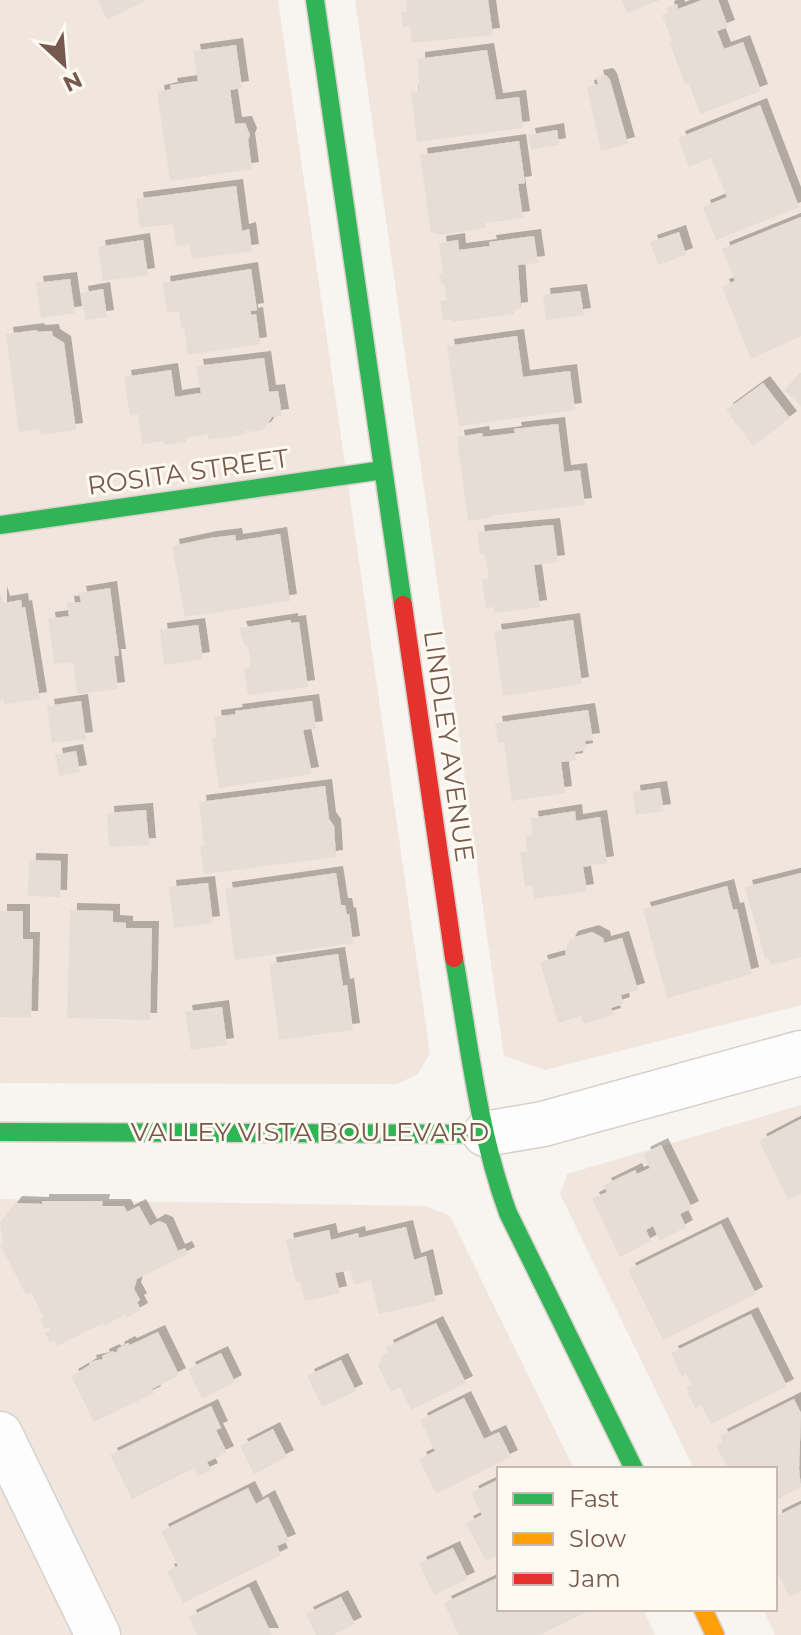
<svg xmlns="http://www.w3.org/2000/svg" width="801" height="1635" viewBox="0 0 801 1635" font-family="Montserrat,sans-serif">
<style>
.residential{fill:#f1e6dd}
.building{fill:#e5ddd6;filter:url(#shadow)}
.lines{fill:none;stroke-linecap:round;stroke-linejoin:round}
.street-casing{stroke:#d7d1cd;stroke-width:47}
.fast-casing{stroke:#d8d0cb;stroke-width:21}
.slow-casing{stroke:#d8d0cb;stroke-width:21}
.jam-casing{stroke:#d8d0cb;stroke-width:21}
.street{stroke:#fefdfd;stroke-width:44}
.fast{stroke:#30b455;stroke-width:18}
.slow{stroke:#ff9f0a;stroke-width:18}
.jam{stroke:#e5322d;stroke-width:18}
.labels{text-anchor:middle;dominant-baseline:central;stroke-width:6;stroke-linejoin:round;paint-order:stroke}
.street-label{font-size:26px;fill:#775a4e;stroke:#fef9f1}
</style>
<defs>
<filter id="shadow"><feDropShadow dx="7" dy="-7" stdDeviation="0" flood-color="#0004"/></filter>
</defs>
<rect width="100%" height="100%" fill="#f8f4ef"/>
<!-- residential -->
<path class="residential" d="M 0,0 L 278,0 L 430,1053 L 418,1074 L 397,1084 L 0,1083 Z
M 355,0 L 801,0 L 801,1005 L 545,1070 L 504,1056 Z
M 801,1105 L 801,1635 L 775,1635 L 763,1609 L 775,1609 L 775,1469 L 694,1469 L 560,1194 L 567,1174 Z
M 0,1199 L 426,1206 L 450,1216 L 574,1469 L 499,1469 L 499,1609 L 643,1609 L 655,1635 L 0,1635 Z"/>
<!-- building -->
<path class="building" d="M 98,0 L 147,0 L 107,20 Z
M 406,0 L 488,0 L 493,35 L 412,43 L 410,26 L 403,27 L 401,12 L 407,11 Z
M 622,0 L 660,0 L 627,13 Z
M 702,0 L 718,0 L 728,27 L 717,31 L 724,49 L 743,42 L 761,91 L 700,114 L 689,83 L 685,84 L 669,41 L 672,41 L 662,15 L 668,13 L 667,8 L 677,4 L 678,9 Z
M 236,45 L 242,88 L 230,90 L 235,124 L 245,123 L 250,135 L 248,140 L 252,169 L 170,181 L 157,92 L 171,89 L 170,85 L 198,81 L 193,51 Z
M 487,50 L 496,100 L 519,97 L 523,128 L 417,142 L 411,92 L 419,90 L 418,59 Z
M 606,75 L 610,80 L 628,144 L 601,151 L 587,87 L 598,84 L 596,77 Z
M 760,105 L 799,207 L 716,240 L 703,207 L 727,197 L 711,158 L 689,167 L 678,138 Z
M 557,130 L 559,145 L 531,150 L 528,135 Z
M 519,141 L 525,183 L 518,184 L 523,218 L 485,223 L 486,228 L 439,235 L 438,233 L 431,233 L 420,155 Z
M 236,186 L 242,231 L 249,229 L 252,251 L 192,259 L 189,244 L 176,246 L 173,224 L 140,228 L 136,199 Z
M 801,217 L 801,336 L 751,359 L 722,286 L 735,281 L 722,249 Z
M 679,232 L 686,255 L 658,265 L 650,242 Z
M 534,236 L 538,263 L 518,265 L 521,309 L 514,310 L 514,314 L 452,322 L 452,319 L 443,321 L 440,301 L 447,300 L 444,283 L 441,284 L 439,274 L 443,273 L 439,243 L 458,240 L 459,250 L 490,246 L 489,242 Z
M 143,240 L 148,275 L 103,281 L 98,247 Z
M 251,269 L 257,310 L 251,311 L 251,315 L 256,314 L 260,344 L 188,355 L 184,328 L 181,328 L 179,311 L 167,313 L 163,283 Z
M 70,279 L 75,313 L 41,318 L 36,283 Z
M 103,289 L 107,317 L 85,320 L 81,293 Z
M 580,291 L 584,315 L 546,320 L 543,295 Z
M 37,330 L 38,332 L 52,331 L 53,336 L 64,343 L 76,430 L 41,435 L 40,429 L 19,432 L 6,334 Z
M 517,336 L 523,377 L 570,371 L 575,410 L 459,426 L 447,346 Z
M 264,358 L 269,392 L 278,391 L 282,416 L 272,417 L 264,429 L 252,432 L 245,430 L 246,434 L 208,440 L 208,434 L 186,438 L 186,442 L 165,445 L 164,441 L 142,444 L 138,414 L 130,416 L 124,377 L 171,370 L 175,397 L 201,393 L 196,366 Z
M 801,373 L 801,406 L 784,390 Z
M 763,383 L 790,418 L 753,446 L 726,410 Z
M 558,424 L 564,472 L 580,470 L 585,505 L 490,516 L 490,518 L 468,521 L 457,437 L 482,433 L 483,437 L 515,433 L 514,429 Z
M 553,525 L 558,562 L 534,565 L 540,607 L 494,613 L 493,607 L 486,608 L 482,579 L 489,579 L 485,554 L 480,554 L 477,532 Z
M 280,534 L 290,601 L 185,617 L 172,546 L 210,538 L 235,535 L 236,541 Z
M 110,588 L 119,656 L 114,656 L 118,689 L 77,694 L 73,662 L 54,664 L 48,619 L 69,616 L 67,603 L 81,602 L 79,593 Z
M 0,593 L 3,603 L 21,600 L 22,608 L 25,607 L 40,699 L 4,704 L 4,699 L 0,700 Z
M 291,620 L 291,623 L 299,622 L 308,687 L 248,695 L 244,668 L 251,667 L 248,647 L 245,647 L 239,628 Z
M 573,620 L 582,684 L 503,696 L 494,631 Z
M 198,625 L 203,659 L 164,665 L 160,630 Z
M 81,701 L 86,739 L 52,743 L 47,706 Z
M 312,701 L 316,728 L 303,730 L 312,774 L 219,788 L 212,739 L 217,738 L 214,717 L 236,714 L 235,711 Z
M 588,710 L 593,740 L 585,741 L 586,750 L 575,752 L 576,760 L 561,762 L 565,793 L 512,801 L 504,742 L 498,743 L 495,723 Z
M 76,751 L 80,772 L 59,776 L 55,755 Z
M 325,786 L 329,819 L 334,826 L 336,857 L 204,874 L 200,845 L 204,845 L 199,802 Z
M 660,788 L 664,811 L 636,815 L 633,792 Z
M 146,810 L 149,845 L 109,847 L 107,813 Z
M 575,811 L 576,821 L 600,817 L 607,863 L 583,867 L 587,891 L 534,899 L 532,885 L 525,886 L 520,852 L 527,851 L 525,836 L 533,835 L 531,818 Z
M 29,860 L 61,861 L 60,897 L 28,896 Z
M 336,873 L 341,905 L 345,905 L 347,915 L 349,914 L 353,943 L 235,960 L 225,889 Z
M 801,873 L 801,957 L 771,965 L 768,957 L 765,958 L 745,887 Z
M 208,883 L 213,923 L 174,928 L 169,887 Z
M 727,886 L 733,910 L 737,909 L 752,974 L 667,998 L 643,909 Z
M 70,910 L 113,911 L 113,922 L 126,923 L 126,928 L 152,928 L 150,1020 L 67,1018 Z
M 0,911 L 23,911 L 23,939 L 33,939 L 31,1018 L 0,1017 Z
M 592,932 L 603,938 L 604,943 L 622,938 L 638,990 L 621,995 L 623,1004 L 611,1008 L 614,1015 L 584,1024 L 581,1016 L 558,1023 L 540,962 L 566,955 L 565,949 L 571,938 Z
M 338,954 L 343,986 L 347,985 L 353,1030 L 279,1040 L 269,964 Z
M 222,1007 L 227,1045 L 191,1050 L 185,1012 Z
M 801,1119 L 801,1194 L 788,1200 L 759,1141 Z
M 661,1145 L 692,1208 L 680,1214 L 686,1227 L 660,1241 L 653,1226 L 646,1230 L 651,1241 L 620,1257 L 592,1199 L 607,1192 L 604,1185 L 635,1170 L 637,1174 L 650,1168 L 643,1154 Z
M 42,1201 L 103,1201 L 102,1206 L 124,1206 L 127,1212 L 139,1206 L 150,1226 L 159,1221 L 166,1224 L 178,1251 L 185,1248 L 188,1254 L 137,1279 L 134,1289 L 140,1300 L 137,1302 L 141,1310 L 127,1318 L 125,1314 L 104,1326 L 103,1323 L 57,1346 L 55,1340 L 50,1343 L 45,1333 L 51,1331 L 49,1327 L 45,1329 L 40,1320 L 44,1318 L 31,1292 L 26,1295 L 0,1244 L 3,1243 L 0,1223 L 15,1203 L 42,1204 Z
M 721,1224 L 756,1294 L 663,1340 L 628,1270 Z
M 406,1227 L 414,1260 L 426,1256 L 436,1301 L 379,1314 L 371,1280 L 354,1285 L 350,1270 L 335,1273 L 340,1293 L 305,1301 L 300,1281 L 296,1283 L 286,1240 L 329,1230 L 331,1240 L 358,1233 L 359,1238 Z
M 751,1314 L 787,1386 L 711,1424 L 701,1405 L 695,1408 L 686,1388 L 692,1385 L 686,1374 L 682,1377 L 671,1353 Z
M 436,1323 L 466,1383 L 411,1410 L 400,1387 L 391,1392 L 378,1366 L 383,1355 L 388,1352 L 386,1347 Z
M 158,1332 L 179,1375 L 152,1389 L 154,1393 L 94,1422 L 71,1376 L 90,1365 L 89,1362 L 103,1359 L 102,1356 L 113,1351 L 114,1353 L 118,1351 L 117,1349 L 128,1343 L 130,1345 Z
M 221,1353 L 235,1382 L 202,1399 L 188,1369 Z
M 341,1360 L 356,1391 L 322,1407 L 307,1376 Z
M 464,1398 L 484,1439 L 499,1432 L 511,1457 L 436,1494 L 419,1459 L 435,1451 L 420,1420 Z
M 794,1399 L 801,1413 L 799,1469 L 801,1487 L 775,1500 L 775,1469 L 728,1469 L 716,1445 L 723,1442 L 720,1436 Z
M 211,1406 L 221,1428 L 216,1430 L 227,1453 L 207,1462 L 211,1470 L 198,1476 L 194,1468 L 132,1499 L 110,1455 Z
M 273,1429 L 287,1457 L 254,1474 L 240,1446 Z
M 499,1479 L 499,1555 L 486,1561 L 466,1523 L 482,1515 L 471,1493 Z
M 248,1488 L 256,1504 L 268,1497 L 289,1541 L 277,1546 L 281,1555 L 183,1603 L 167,1571 L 178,1566 L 161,1531 Z
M 801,1504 L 801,1591 L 790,1597 L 775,1569 L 775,1517 Z
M 453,1548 L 468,1579 L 434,1595 L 419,1564 Z
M 499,1577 L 499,1609 L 593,1609 L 539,1635 L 459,1635 L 444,1603 Z
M 249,1587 L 272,1635 L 197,1635 L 189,1617 Z
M 341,1597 L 355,1624 L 333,1635 L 316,1635 L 306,1614 Z"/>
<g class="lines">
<!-- street casing -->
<g class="street-casing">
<path id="street" d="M 485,1134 L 543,1124 L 801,1053
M 0,1434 L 98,1635"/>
</g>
<!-- fast casing -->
<g class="fast-casing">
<path id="fast" d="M 315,0 L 403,605
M 0,525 L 383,470
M 454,958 C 469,1043 478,1131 508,1213 L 634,1469
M 0,1132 L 485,1134"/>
</g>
<!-- slow casing -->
<g class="slow-casing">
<path id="slow" d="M 703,1609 L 715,1635"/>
</g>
<!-- jam casing -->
<g class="jam-casing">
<path id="jam" d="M 403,605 L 454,958"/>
</g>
<!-- street -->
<use href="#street" class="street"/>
<!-- fast -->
<use href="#fast" class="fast"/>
<!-- slow -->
<use href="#slow" class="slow"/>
<!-- jam -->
<use href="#jam" class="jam"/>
</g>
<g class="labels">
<!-- street labels -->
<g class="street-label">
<text transform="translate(188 472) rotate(-8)">ROSITA STREET</text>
<text transform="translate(449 746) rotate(82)">LINDLEY AVENUE</text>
<text x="310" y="1132">VALLEY VISTA BOULEVARD</text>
</g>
</g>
<!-- legend -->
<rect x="497" y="1467" width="280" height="144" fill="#fef9f1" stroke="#c8b9b0" stroke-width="2"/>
<rect x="513" y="1493" width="40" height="12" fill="#30b455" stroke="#c8b9b0" stroke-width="2"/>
<text x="569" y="1507" font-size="24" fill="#775a4e">Fast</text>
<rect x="513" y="1533" width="40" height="12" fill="#ff9f0a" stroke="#c8b9b0" stroke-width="2"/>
<text x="569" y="1547" font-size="24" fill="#775a4e">Slow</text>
<rect x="513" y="1573" width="40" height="12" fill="#e5322d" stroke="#c8b9b0" stroke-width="2"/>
<text x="569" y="1587" font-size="24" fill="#775a4e">Jam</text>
<!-- north arrow -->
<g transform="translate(64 64) rotate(154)" stroke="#fef9f1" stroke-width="6" paint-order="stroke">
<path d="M0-6L14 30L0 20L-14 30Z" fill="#775a4e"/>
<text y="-12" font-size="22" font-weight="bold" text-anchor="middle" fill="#775a4e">N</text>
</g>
</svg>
